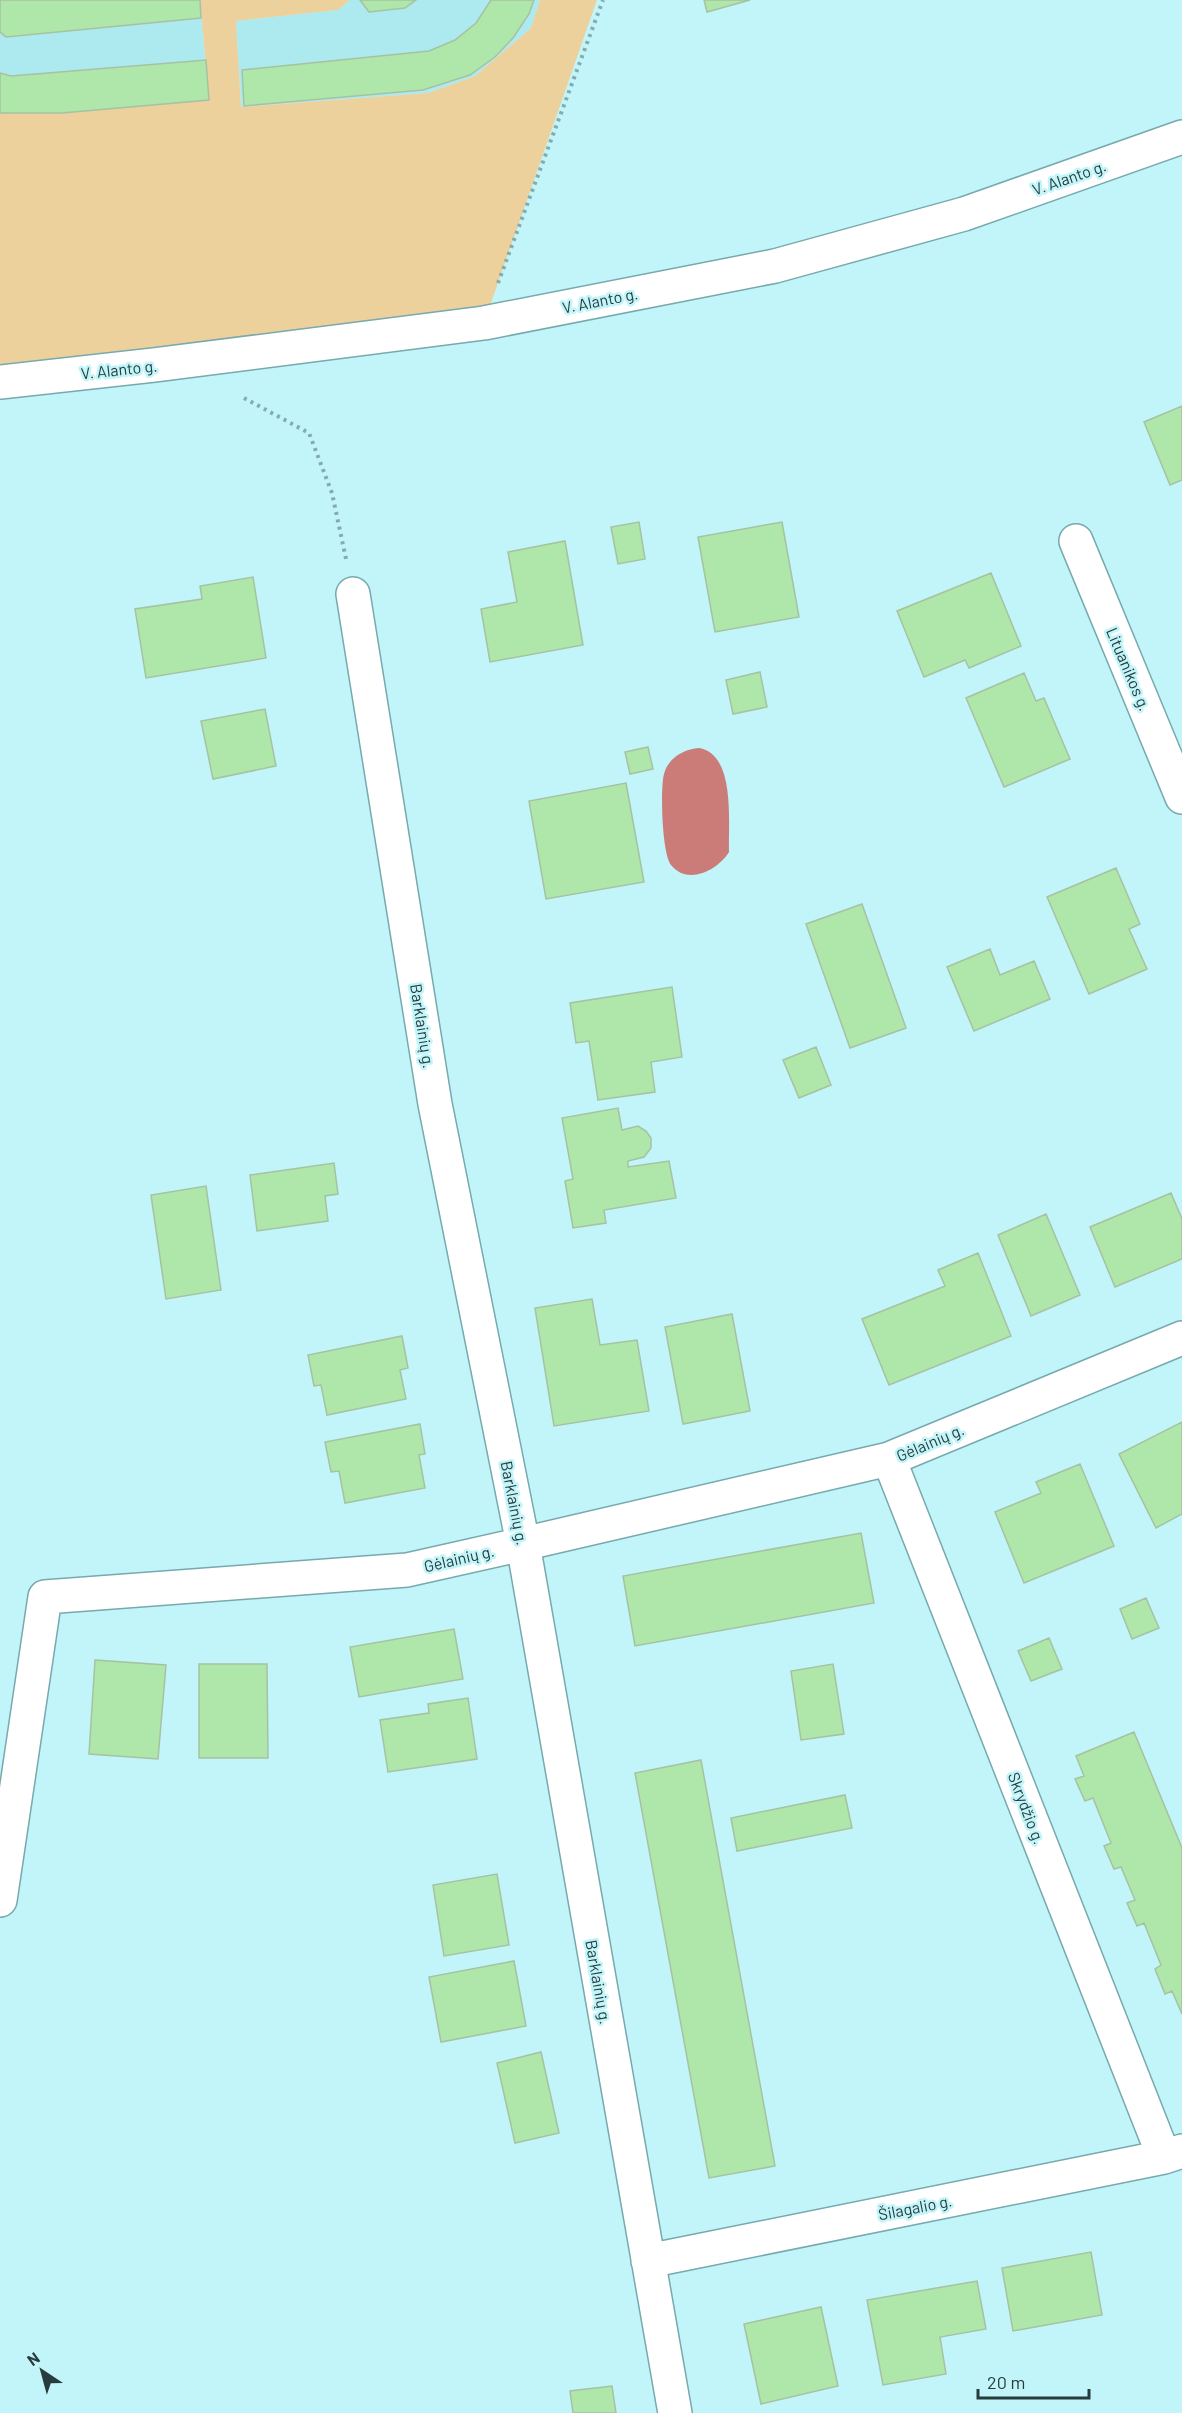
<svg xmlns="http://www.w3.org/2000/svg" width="1182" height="2413" viewBox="0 0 1182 2413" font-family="Barlow,sans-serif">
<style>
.built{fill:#aceaf0}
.green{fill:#edd19d}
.water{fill:#cb7b78}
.building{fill:#afe6a9;stroke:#a6c2a3;stroke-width:1.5}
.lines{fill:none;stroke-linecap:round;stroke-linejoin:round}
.minor-casing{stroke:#77a9ad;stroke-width:36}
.secondary-casing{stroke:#77a9ad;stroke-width:36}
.path{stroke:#84acaf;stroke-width:4;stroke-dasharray:3 4.5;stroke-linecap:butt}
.minor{stroke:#fff;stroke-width:33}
.secondary{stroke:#fff;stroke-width:33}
.labels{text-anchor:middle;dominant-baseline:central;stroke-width:5;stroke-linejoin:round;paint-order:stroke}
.street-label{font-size:16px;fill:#273c3d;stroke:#c1f5f9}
</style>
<rect width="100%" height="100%" fill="#c1f5f9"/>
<!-- built -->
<path class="built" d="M 0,0 L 200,0 L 209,100 L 62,113 L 0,113 Z
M 350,0 L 540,0 L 531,28 L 475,76 L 428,93 L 241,107 L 236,21 L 338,10 Z"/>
<!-- green -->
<path class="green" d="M 200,0 L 350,0 L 338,10 L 236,21 L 241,107 L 428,93 L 475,76 L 531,28 L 540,0 L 597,0 L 484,323 L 0,377 L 0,113 L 62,113 L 209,100 Z"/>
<!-- water -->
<path class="water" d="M 699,748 C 736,754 728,823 729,852 C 718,870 688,886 671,865 C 662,854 660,789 664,774 C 668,758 684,749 699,748 Z"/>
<!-- building -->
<path class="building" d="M 0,0 L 200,0 L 201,18 L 6,37 L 0,32 Z
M 360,0 L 416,0 L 405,8 L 369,12 Z
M 491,0 L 534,0 L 529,14 L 513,38 L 495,57 L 470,75 L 423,90 L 244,106 L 242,70 L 429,51 L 455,40 L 476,23 Z
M 704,0 L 750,0 L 707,12 Z
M 206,60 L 209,100 L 62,113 L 0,113 L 0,73 L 11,76 Z
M 1182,406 L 1182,480 L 1170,485 L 1144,422 Z
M 639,522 L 645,559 L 618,564 L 611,527 Z
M 782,522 L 799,617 L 715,632 L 698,537 Z
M 565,541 L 583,645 L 490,662 L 481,609 L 517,602 L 508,552 Z
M 991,573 L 1021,646 L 969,668 L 965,660 L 924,677 L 897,611 Z
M 253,577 L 266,658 L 146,678 L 135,609 L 202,599 L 200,586 Z
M 760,672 L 767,707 L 733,714 L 726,680 Z
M 1024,673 L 1036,701 L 1044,698 L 1070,759 L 1004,787 L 966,698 Z
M 265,709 L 276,766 L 213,779 L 201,721 Z
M 648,747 L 653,769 L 630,774 L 625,752 Z
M 626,783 L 644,882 L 546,899 L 529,801 Z
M 1116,868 L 1140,924 L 1129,929 L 1147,969 L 1089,994 L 1047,897 Z
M 862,904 L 906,1028 L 850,1048 L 806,924 Z
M 990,949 L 1000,975 L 1034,961 L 1050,999 L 974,1031 L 947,967 Z
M 672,987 L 682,1057 L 651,1062 L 655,1092 L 598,1100 L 589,1041 L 576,1043 L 570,1003 Z
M 816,1047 L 831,1085 L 799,1098 L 783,1060 Z
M 618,1108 L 622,1130 L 638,1126 L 646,1131 L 651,1138 L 651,1148 L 644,1157 L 628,1161 L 628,1167 L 669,1161 L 676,1198 L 604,1210 L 606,1223 L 573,1228 L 565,1181 L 573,1179 L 562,1118 Z
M 334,1163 L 338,1194 L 325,1196 L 328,1221 L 257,1231 L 250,1175 Z
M 206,1186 L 221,1290 L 166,1299 L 151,1195 Z
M 1171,1193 L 1182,1219 L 1182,1259 L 1115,1287 L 1090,1227 Z
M 1046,1214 L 1080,1295 L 1031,1316 L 998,1235 Z
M 978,1253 L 1011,1336 L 889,1385 L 862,1319 L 945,1286 L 938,1270 Z
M 592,1299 L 600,1345 L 637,1340 L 649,1411 L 554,1426 L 535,1308 Z
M 732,1314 L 750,1411 L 683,1424 L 665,1327 Z
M 402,1336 L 408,1368 L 400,1370 L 406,1399 L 327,1415 L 321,1385 L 314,1386 L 308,1355 Z
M 1182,1422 L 1182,1514 L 1156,1528 L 1119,1454 Z
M 420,1424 L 425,1454 L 419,1455 L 425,1488 L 345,1503 L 339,1471 L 331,1472 L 325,1442 Z
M 1080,1464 L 1114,1546 L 1024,1583 L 995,1512 L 1041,1493 L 1036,1482 Z
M 861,1533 L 874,1603 L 635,1646 L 623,1576 Z
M 1146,1598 L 1159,1628 L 1132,1639 L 1120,1609 Z
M 454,1629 L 463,1679 L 359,1697 L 350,1647 Z
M 1049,1638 L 1062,1669 L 1031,1681 L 1018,1651 Z
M 95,1660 L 166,1665 L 158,1759 L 89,1754 Z
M 199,1664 L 267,1664 L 268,1758 L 199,1758 Z
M 833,1664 L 844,1734 L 801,1740 L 791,1671 Z
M 468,1698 L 477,1759 L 388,1772 L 380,1720 L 429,1713 L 428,1704 Z
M 1134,1732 L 1182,1848 L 1182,2014 L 1172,1991 L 1165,1994 L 1155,1969 L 1161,1965 L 1144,1923 L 1137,1926 L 1127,1903 L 1135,1900 L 1121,1867 L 1114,1869 L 1104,1846 L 1111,1843 L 1093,1798 L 1085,1801 L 1075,1779 L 1084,1776 L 1076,1756 Z
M 701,1760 L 775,2166 L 709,2178 L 635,1773 Z
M 845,1795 L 852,1828 L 737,1851 L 731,1818 Z
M 497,1874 L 509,1945 L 444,1956 L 433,1885 Z
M 514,1961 L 526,2026 L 441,2042 L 429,1977 Z
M 541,2052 L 559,2133 L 515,2143 L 497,2063 Z
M 1091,2252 L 1102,2315 L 1013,2331 L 1002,2268 Z
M 977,2281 L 986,2329 L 940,2337 L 946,2374 L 883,2385 L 867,2300 Z
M 821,2307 L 838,2386 L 761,2404 L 744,2324 Z
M 612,2386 L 616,2413 L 573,2413 L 570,2391 Z"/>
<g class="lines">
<!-- minor casing -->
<g class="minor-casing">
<path id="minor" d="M 1076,541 L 1182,797
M 353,594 L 435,1104 L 523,1544 L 675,2413
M 889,1459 L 1164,2157
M 0,1900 L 45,1597 L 407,1570 L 523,1544 L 889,1459 L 1182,1338
M 648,2261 L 1164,2157 L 1182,2151"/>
</g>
<!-- secondary casing -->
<g class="secondary-casing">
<path id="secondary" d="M 0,382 L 154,365 L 484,323 L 775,266 L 964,214 L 1182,137"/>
</g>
<!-- path -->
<path class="path" d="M 498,283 L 603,0
M 244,398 L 309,433 L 332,493 L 346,559"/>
<!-- minor -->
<use href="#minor" class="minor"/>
<!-- secondary -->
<use href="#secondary" class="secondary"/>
</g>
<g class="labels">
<!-- street labels -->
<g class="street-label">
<text transform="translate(1069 177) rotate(-19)">V. Alanto g.</text>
<text transform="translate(600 300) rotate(-11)">V. Alanto g.</text>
<text transform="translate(119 369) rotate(-6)">V. Alanto g.</text>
<text transform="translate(1129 669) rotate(67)">Lituanikos g.</text>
<text transform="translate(423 1026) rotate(81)">Barklainių g.</text>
<text transform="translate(930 1442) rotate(-23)">Gėlainių g.</text>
<text transform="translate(515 1503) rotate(79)">Barklainių g.</text>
<text transform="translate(459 1558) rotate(-13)">Gėlainių g.</text>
<text transform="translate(1027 1808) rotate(69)">Skrydžio g.</text>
<text transform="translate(599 1982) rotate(80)">Barklainių g.</text>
<text transform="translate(915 2207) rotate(-11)">Šilagalio g.</text>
</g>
</g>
<!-- north arrow -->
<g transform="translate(42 2371) rotate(324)" stroke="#c1f5f9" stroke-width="4.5" paint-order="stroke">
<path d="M0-4.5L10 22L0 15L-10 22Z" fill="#273c3d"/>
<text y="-9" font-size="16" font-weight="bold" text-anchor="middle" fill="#273c3d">N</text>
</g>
<!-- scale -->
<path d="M978 2389v9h111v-9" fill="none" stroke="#273c3d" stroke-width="3"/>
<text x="987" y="2389" font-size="18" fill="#273c3d" stroke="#c1f5f9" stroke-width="4.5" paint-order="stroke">20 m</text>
</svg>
